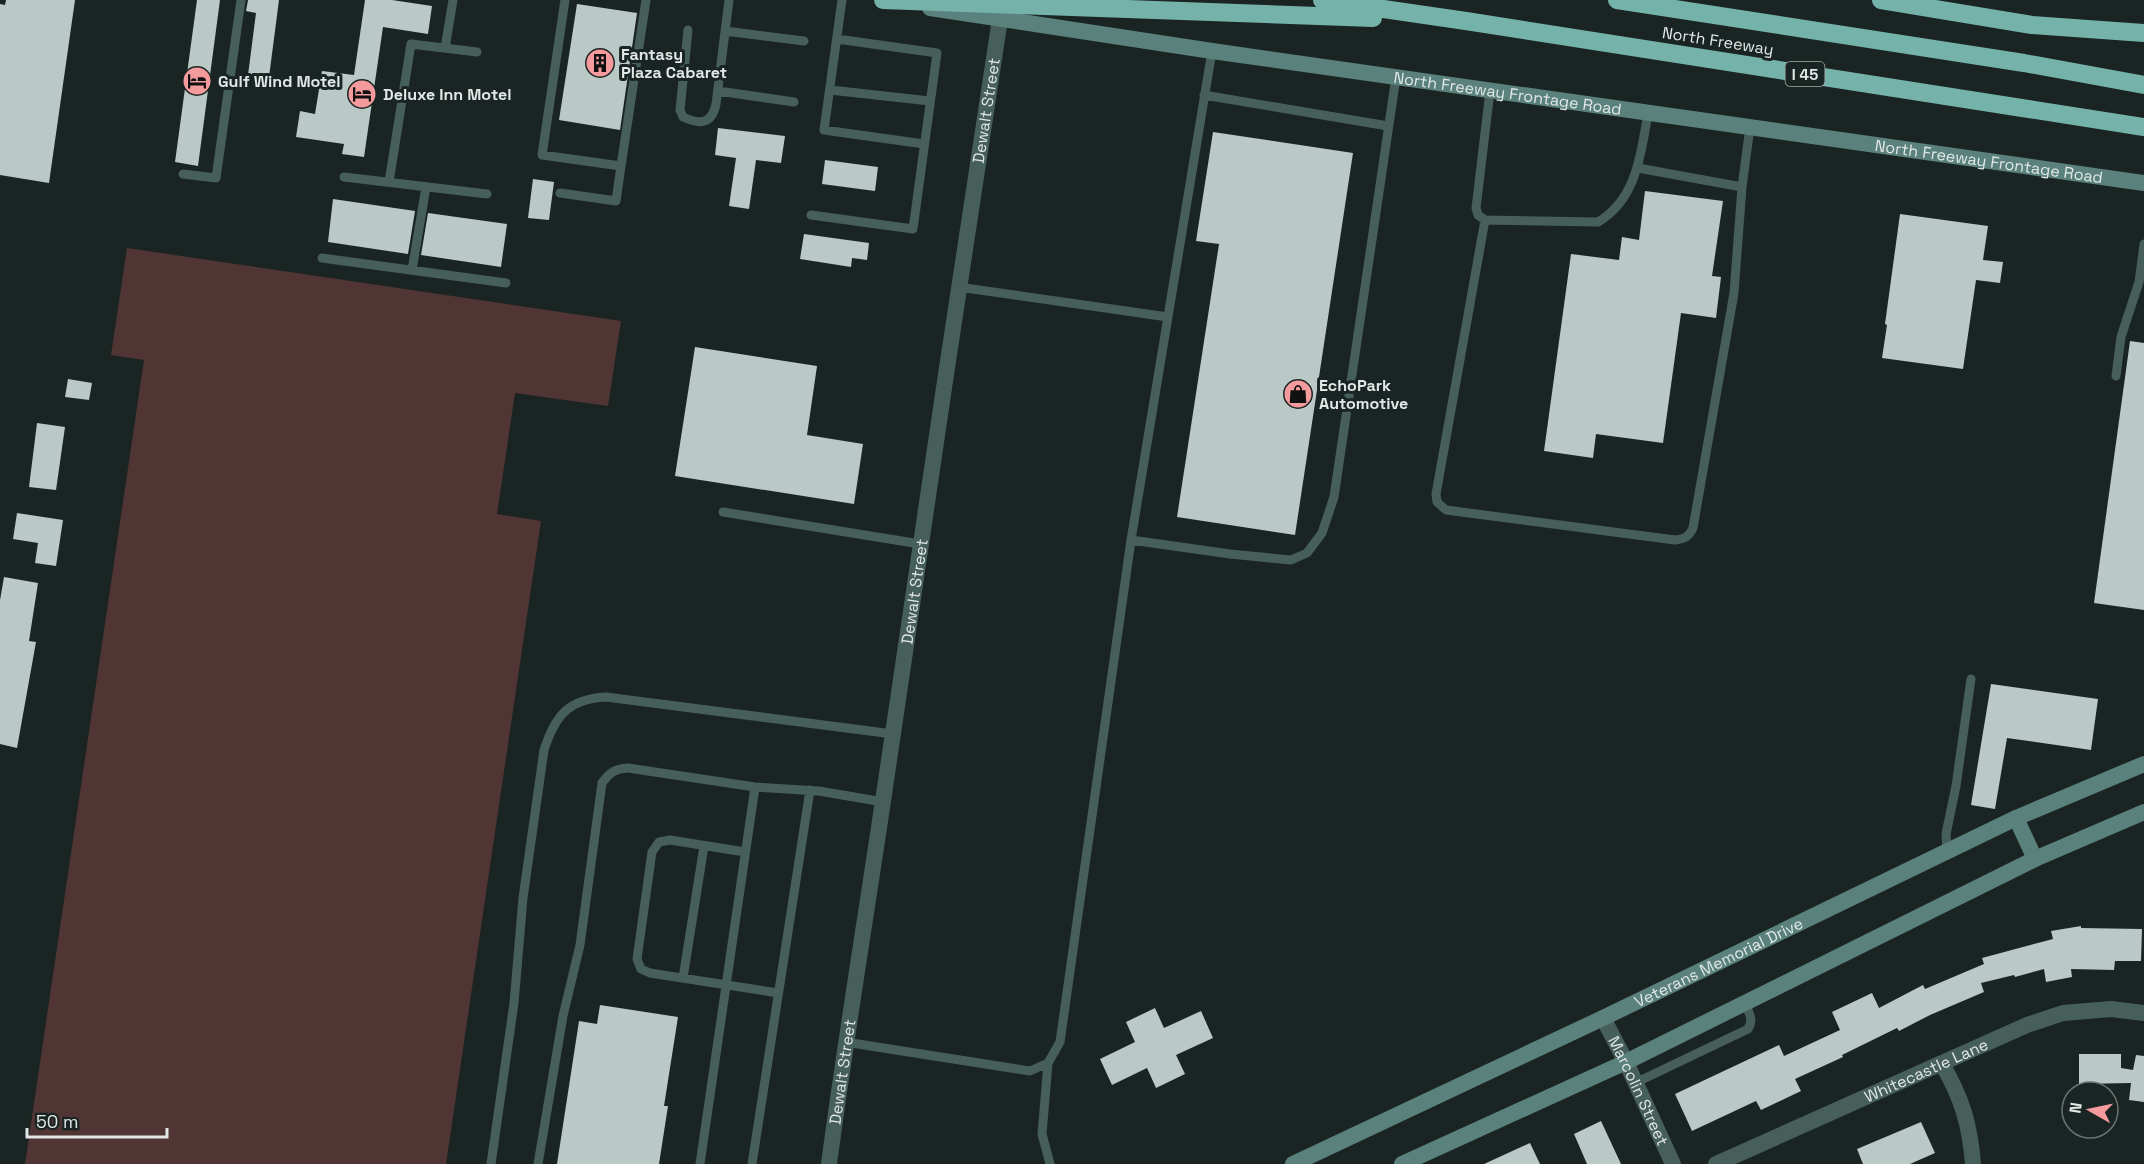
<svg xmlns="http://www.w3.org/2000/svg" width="2144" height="1164" viewBox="0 0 2144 1164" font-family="'Space Grotesk',sans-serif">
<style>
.green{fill:#513535}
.building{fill:#bac8c6}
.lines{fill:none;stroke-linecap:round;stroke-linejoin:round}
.service{stroke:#475f5b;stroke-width:9}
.minor{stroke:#475f5b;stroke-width:16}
.tertiary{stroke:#475f5b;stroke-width:16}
.secondary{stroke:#5a817b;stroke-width:16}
.motorway{stroke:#75b3aa;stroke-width:18}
.labels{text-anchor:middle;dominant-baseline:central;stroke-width:6;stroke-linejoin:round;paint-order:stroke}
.shield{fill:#1a2523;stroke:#a5aeac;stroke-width:1.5}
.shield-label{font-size:15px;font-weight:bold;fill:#e1e8e7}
.street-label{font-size:16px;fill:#e1e8e7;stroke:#1a2523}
.poi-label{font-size:16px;font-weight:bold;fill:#e1e8e7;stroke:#1a2523;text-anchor:start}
</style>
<rect width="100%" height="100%" fill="#1a2523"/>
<!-- green -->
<path class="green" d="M 127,248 L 621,321 L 608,406 L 515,393 L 497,514 L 541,521 L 446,1164 L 25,1164 L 144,360 L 111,355 Z"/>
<!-- building -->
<path class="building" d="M 6,0 L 75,0 L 49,183 L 0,175 L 0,4 L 5,5 Z
M 197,0 L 220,0 L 198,166 L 175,162 Z
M 248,0 L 279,0 L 269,77 L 248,75 L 256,13 L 246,11 Z
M 365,0 L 392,0 L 432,6 L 428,34 L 383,27 L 364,157 L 342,154 L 344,144 L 296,137 L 300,111 L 315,114 L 322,71 L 354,75 Z
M 577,4 L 637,13 L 620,130 L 559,120 Z
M 718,128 L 785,136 L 781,163 L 756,160 L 749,209 L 729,206 L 736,158 L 715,155 Z
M 1213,132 L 1353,153 L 1295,535 L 1177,517 L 1219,244 L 1196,241 Z
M 825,160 L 878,167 L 875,191 L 822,184 Z
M 533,179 L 554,182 L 549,220 L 528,218 Z
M 1645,191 L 1723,201 L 1712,276 L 1721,277 L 1716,318 L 1681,313 L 1663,443 L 1596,434 L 1593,458 L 1544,451 L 1571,254 L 1619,260 L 1622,237 L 1639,240 Z
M 333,199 L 415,211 L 408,254 L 328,242 Z
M 428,213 L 507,224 L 501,267 L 421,255 Z
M 1900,214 L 1988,226 L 1983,260 L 2003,262 L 2000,283 L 1976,280 L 1963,369 L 1882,358 L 1887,325 L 1885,324 Z
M 804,234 L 869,243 L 867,260 L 852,258 L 851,267 L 800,259 Z
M 2130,341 L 2144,343 L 2144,610 L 2094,603 Z
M 695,347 L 817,366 L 807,435 L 863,444 L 854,504 L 675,476 Z
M 68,379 L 92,383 L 89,400 L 65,397 Z
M 37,423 L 65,427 L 56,490 L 29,487 Z
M 17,513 L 63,520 L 56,566 L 35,563 L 38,543 L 13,539 Z
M 4,577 L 38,583 L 29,641 L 36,642 L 17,748 L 0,744 L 0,600 Z
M 1991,684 L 2098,699 L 2091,750 L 2007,738 L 1995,809 L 1971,805 Z
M 2081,926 L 2081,928 L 2142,929 L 2141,961 L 2115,961 L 2114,970 L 2071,969 L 2072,977 L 2046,982 L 2044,969 L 2015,977 L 2014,975 L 1981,983 L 1984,992 L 1930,1015 L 1899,1031 L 1897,1028 L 1842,1055 L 1843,1057 L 1795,1079 L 1801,1091 L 1761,1110 L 1756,1101 L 1692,1131 L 1675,1094 L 1779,1045 L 1784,1056 L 1840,1030 L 1832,1012 L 1872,993 L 1879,1008 L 1923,985 L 1925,989 L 1984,964 L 1982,958 L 2053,939 L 2051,931 Z
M 600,1005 L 678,1017 L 664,1106 L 668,1106 L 659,1164 L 557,1164 L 579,1021 L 597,1024 Z
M 1155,1008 L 1164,1028 L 1201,1011 L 1213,1038 L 1176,1055 L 1185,1074 L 1156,1088 L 1147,1068 L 1112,1085 L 1100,1059 L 1135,1042 L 1126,1022 Z
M 2079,1054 L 2121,1054 L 2121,1068 L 2133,1070 L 2136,1055 L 2144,1056 L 2144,1102 L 2129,1100 L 2131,1083 L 2079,1084 Z
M 1601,1121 L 1621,1164 L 1587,1164 L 1574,1134 Z
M 1921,1122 L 1935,1153 L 1910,1164 L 1863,1164 L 1857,1149 Z
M 1530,1143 L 1540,1164 L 1484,1164 Z"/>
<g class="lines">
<!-- service -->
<path class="service" d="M 565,0 L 542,155 L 621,166 L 646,0
M 842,0 L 824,130 L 924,144
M 688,30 L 680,110 L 683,117 C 700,125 712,124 716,104 L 729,0
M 725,31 L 804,41
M 445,48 L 453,0
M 830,90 L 930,101
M 718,91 L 794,102
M 1490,91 L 1476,208 L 1478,215 L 1485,220 L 1598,222 C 1637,199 1641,153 1648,113
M 1204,95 L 1388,126
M 1638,168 L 1742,187 L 1750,127
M 183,174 L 216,178 L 241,0
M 344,177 L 487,194
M 389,182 L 411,44 L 477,52
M 560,193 L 616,201 L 621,166
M 811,215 L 913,229 L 937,53 L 837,39
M 1485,220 L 1436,494 L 1437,502 L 1446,510 L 1675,540 C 1684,539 1689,537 1693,528 L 1734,293 L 1742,187
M 322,258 L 506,283
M 412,270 L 426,187
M 958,287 L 1168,317
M 2116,376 L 2121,337 L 2139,282 L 2144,244
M 723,512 L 920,544
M 1131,540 L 1230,554 L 1291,560 L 1307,553 L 1322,533 L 1334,497 L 1396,77
M 745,852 L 670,840 L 659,842 L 652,852 L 637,959 L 641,969 L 650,973 L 778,993
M 1947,852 L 1946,834 L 1956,786 L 1971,679
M 683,978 L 704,846
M 845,1042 L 1030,1071 L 1048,1063 L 1060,1042 L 1131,540 L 1212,51
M 1048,1063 L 1042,1134 L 1050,1164
M 1635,1083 L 1748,1029 C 1754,1020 1749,1013 1745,1003
M 491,1164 L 514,1003 L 523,898 L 544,750 C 555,716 568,699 606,697 L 893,734
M 538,1164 L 563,1016 L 580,945 L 602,783 C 610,772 615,769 628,768 L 755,787 L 819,791 L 883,802
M 700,1164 L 755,787
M 752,1164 L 810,790"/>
<!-- minor -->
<g class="minor">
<path id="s1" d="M 1603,1018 L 1626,1062 L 1673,1164"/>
<path d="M 1942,1064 C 1962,1098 1970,1125 1973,1164"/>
<path id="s2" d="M 1716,1164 L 2027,1025 L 2063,1013 L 2111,1009 L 2144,1013"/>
</g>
<!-- tertiary -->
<path class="tertiary" id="s3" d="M 829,1164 C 845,1043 865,922 883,801 C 922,541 959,279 1000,19"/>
<!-- secondary -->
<g class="secondary">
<path id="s4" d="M 930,8 L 1212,51 L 2144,183"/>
<path d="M 2016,818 L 2035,859"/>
<path id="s5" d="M 1293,1164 L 1603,1018 L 2016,818 L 2144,764"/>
<path d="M 1402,1164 L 1626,1062 L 2035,859 L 2144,812"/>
</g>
<!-- motorway -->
<path class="motorway" d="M 883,0 L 1373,18
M 1322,0 L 1466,21 L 2144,127
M 1617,0 L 2024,63 L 2144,85
M 1881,0 L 2032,25 L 2144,33"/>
</g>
<!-- icons -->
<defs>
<g id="building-disc" transform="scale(1.5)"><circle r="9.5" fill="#f59b9d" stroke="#1a2523"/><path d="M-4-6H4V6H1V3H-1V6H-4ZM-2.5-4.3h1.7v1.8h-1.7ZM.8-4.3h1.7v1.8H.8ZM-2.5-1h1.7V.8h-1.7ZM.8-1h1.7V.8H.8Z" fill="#111"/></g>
<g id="hotel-disc" transform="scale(1.5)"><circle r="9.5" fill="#f59b9d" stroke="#1a2523"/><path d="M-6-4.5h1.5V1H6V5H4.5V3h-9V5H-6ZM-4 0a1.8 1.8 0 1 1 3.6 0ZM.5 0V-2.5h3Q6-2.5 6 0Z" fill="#111"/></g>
<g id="shop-disc" transform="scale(1.5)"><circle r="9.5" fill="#f59b9d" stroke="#1a2523"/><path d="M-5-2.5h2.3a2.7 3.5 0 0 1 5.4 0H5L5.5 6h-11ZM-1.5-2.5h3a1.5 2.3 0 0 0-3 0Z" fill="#111"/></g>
</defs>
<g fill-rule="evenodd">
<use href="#building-disc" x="600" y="63"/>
<use href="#hotel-disc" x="197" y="81"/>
<use href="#hotel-disc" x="362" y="94"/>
<use href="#shop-disc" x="1298" y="394"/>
</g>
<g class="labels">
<!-- shield labels -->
<rect class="shield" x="1785.5" y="62" width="39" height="24" rx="4.5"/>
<g class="shield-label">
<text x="1805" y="74">I 45</text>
</g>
<!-- street labels -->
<g class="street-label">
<text transform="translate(1718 41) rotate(9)">North Freeway</text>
<text stroke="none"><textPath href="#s4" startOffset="584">North Freeway Frontage Road</textPath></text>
<text stroke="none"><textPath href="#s3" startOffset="1065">Dewalt Street</textPath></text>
<text stroke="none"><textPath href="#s4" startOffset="1070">North Freeway Frontage Road</textPath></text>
<text stroke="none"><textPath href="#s3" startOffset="579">Dewalt Street</textPath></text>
<text stroke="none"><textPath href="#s5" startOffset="471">Veterans Memorial Drive</textPath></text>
<text stroke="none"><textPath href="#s2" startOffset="230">Whitecastle Lane</textPath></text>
<text stroke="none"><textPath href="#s3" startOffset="93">Dewalt Street</textPath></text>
<text stroke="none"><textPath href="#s1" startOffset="81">Marcolin Street</textPath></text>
</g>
<!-- poi labels -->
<g class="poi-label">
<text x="621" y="54">Fantasy<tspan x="621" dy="18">Plaza Cabaret</tspan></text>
<text x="218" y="81">Gulf Wind Motel</text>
<text x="383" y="94">Deluxe Inn Motel</text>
<text x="1319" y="385">EchoPark<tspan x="1319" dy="18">Automotive</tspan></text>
</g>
</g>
<!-- north arrow -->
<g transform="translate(2090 1110) rotate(279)"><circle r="28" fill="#1a2523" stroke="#6a7371" stroke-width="1.5"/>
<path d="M0-4.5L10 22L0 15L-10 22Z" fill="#f59b9d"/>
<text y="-9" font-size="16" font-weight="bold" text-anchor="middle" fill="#e1e8e7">N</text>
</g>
<!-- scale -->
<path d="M27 1128v9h140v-9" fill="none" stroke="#e1e8e7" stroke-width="3"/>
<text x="36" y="1128" font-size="18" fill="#e1e8e7" stroke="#1a2523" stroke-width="4.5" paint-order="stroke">50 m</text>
</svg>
